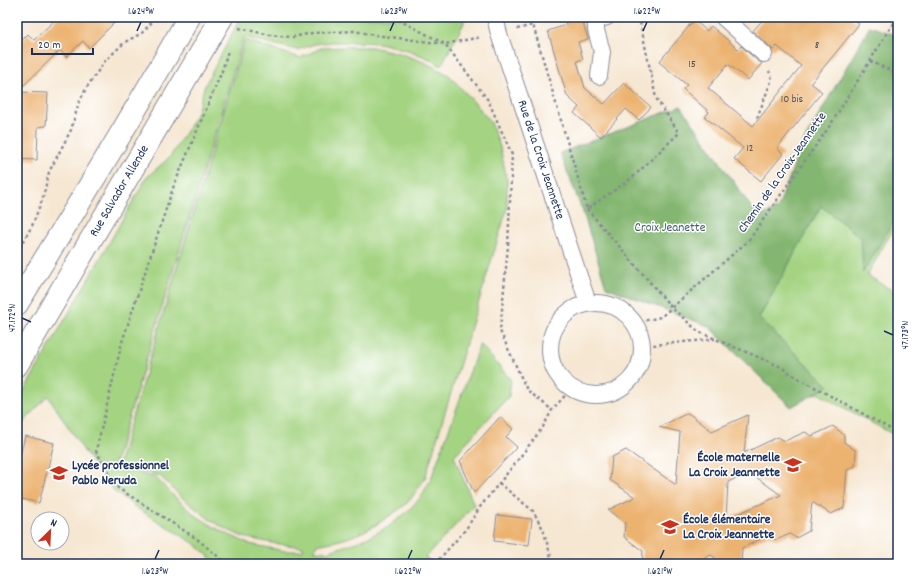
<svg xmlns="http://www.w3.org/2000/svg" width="915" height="581" viewBox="0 0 915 581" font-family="Dekko,sans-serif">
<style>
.green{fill:#a4d482;stroke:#608270}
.forest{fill:#83b670;stroke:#4f7267}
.building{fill:#ecb270;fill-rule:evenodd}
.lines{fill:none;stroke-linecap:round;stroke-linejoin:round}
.street-casing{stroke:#888b98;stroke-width:18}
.secondary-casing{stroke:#888b98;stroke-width:24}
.path{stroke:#888b98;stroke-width:2.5;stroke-dasharray:3 3;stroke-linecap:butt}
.street{stroke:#fff;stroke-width:16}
.secondary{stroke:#fff;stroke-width:22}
.ticks{fill:none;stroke:#1b2f5e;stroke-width:1.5}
.labels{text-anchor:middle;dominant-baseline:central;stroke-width:3;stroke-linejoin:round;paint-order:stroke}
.number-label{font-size:11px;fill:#4f5062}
.street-label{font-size:13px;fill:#1b2f5e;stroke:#fff}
.park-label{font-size:13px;fill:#446169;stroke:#fff}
.poi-label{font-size:13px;font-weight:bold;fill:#1b2f5e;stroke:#fff;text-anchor:start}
.neatline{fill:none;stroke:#1b2f5e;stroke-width:1.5}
.ticks-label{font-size:10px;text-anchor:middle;fill:#1b2f5e}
</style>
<rect width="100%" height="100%" fill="#fff"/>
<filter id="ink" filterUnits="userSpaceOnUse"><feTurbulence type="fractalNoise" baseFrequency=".025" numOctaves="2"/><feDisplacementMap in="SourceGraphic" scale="8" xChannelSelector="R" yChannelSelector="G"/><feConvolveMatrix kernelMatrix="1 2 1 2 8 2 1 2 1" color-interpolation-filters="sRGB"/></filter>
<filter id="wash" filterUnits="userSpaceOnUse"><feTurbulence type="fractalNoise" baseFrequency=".012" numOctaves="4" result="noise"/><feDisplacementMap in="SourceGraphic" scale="16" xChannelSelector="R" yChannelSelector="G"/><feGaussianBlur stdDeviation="0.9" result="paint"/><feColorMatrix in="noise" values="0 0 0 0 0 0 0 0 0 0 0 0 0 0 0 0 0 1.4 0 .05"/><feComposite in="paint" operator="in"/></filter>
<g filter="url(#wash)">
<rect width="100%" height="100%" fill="#f6e7d2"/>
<!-- green -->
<path class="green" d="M 241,17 L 463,17 L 464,23 L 441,66 L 430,59 L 408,50 L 379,43 L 358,42 L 332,42 L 315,44 L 297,50 L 244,37 L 114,466 L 156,478 L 175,497 L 195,515 L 221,531 L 249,544 L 285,551 L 303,551 L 303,547 L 272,543 L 243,537 L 224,528 L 209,519 L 180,496 L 160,476 L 118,465 L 245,40 L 300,58 L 321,48 L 344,47 L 372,47 L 399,53 L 424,62 L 449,75 L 474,102 L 491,123 L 500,147 L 507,180 L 507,209 L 425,478 C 419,486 414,496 407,503 C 403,507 397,511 392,514 C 366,533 347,540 316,545 L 315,551 L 327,552 L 365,539 L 388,527 L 407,512 L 421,497 L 431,479 L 480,344 L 511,380 L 509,396 L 454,456 L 474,505 L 425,558 L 434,564 L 217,564 L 195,544 L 140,510 L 115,492 L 86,454 L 48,396 L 17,429 L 17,403 L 147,177 L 170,157 L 196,115 L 205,85 Z
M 898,81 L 898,221 L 867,275 L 898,294 L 898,437 L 753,358 L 759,318 L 821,205 Z"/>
<!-- forest -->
<path class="forest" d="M 870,26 L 898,36 L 898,214 L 863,273 L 861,238 L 821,206 L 759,318 L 829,386 L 791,407 L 708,326 L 606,287 L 583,212 L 560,153 L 681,106 L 751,207 L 761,216 L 778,208 L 801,146 Z"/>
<g id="blocks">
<!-- building -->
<path class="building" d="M 58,17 L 120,17 L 89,48 L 83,41 L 66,57 L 60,50 L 17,92 L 48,93 L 46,126 L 38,127 L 37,160 L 17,159 L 17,45 L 28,34 L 34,40 Z
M 564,17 L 581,17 L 588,39 L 578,42 L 583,59 L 577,61 L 585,88 L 604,104 L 624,83 L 651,107 L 639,120 L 626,109 L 601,137 L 574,113 L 579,107 L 567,96 L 548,31 L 566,25 Z
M 765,17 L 851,17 L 859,24 L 811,83 L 822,92 L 777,148 L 783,154 L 761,181 L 734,159 L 743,148 L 705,117 L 709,112 L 683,89 L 687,85 L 659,62 L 694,20 L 707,31 L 711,26 L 738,49 L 741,46 L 758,61 L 762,63 L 748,80 L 728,64 L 708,88 L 753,126 L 801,66 L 777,46 L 773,50 L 770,47 L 753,31 Z
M 688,413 L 712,431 L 748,415 L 744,453 L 778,437 L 785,441 L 805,432 L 812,436 L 833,426 L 844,435 L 844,442 L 856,451 L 855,466 L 847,470 L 844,508 L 831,514 L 812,502 L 809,531 L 796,538 L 790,534 L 776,540 L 769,535 L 742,548 L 741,564 L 724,564 L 711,555 L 692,564 L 642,564 L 643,551 L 624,537 L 625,523 L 608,510 L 635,497 L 610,480 L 612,457 L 626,450 L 676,485 L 680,432 L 659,427 ZM 749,472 L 781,495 L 726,519 L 728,482 Z
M 500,417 L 513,429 L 506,437 L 517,447 L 474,493 L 460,461 Z
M 25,436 L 54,443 L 39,503 L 17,498 L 17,469 Z
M 497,515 L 532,519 L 529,545 L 494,541 Z"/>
</g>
</g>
<g filter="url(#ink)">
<use href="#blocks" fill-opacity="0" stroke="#888b98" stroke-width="1"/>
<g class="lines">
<!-- street casing -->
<g class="street-casing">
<g id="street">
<path id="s1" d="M 495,17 L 499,34 L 588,303"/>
<path d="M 723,17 L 764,54"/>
<path d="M 599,76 L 602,52 L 596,30 L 596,20 L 607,17"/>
<circle cx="596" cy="349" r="46"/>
</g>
</g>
<!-- secondary casing -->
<g class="secondary-casing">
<g id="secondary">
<path d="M 17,304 C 76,209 134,114 189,17"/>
<path id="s2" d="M 17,365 L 222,17"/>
</g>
</g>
<!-- path -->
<path class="path" d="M 393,17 L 445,44 L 481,37
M 239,28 L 270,35 L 293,37 L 312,33 L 354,31 L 375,35 L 445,44 L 488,100 L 512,155 L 508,246 L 500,331 L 527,390 L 552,410
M 517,29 L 533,25 L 587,209 L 632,178 L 679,133 L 656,98 L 639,17
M 870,61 L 898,74
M 757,118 L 772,79 L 769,71
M 587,209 L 672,308 L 699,332 L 779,366 L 798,378 L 898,433
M 17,252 L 32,226 L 43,198 L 49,172 L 71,130 L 79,102 L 87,87 L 105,61 L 125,42 L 142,33 L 152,22 L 153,17
M 634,323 L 661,317 L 748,241 L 831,124 L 897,17
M 642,349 L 653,345 L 715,339
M 499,483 L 533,511 L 543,529 L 553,564
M 227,564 L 197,539 L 118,488 L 96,451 L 122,342 L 173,188 L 222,71 L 228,51
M 435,564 L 466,529 L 480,507 L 517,461 L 543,427 L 552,410 L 571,389"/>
<!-- street -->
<use href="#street" class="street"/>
<!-- secondary -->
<use href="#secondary" class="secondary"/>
</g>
</g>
<!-- ticks -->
<path class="ticks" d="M 137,31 L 141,22M 390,31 L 394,22M 643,31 L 647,22M 22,318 L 31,322M 884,331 L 893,335M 155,559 L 159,550M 408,559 L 412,550M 660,559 L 664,550"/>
<!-- icons -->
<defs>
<g id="school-bare" transform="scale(1.38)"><path d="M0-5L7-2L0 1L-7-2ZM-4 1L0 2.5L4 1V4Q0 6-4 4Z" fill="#c8321e" stroke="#fff" stroke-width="2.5" paint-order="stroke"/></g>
</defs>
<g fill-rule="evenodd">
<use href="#school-bare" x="793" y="465"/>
<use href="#school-bare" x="59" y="473"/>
<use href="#school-bare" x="670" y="527"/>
</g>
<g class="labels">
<!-- number labels -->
<g class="number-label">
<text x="817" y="46">8</text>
<text x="692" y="65">15</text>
<text x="792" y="100">10 bis</text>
<text x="750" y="149">12</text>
</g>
<!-- street labels -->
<g class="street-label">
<text stroke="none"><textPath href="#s1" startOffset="150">Rue de la Croix Jeannette</textPath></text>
<text transform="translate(783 173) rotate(-55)">Chemin de la Croix-Jeannette</text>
<text stroke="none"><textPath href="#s2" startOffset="202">Rue Salvador Allende</textPath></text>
</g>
<!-- park labels -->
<g class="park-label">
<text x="670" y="228">Croix Jeanette</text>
</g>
<!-- poi labels -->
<g class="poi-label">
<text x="780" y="458" text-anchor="end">École maternelle<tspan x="780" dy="15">La Croix Jeannette</tspan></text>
<text x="72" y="466">Lycée professionnel<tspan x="72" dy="15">Pablo Neruda</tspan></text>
<text x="683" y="520">École élémentaire<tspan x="683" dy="15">La Croix Jeannette</tspan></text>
</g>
</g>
<!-- margin -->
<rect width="915" height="581" fill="none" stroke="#fff" stroke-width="44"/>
<!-- north arrow -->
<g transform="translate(50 531) rotate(24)"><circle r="19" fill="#ffffff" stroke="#a4acbf"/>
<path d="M0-3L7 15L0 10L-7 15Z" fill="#c8321e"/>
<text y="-6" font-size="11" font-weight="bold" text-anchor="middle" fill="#1b2f5e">N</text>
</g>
<!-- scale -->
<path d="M32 48v6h61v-6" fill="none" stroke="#1b2f5e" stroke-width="2"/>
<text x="38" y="48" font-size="12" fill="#1b2f5e" stroke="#ffffff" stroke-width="3" paint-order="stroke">20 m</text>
<rect x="22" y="22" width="871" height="537" class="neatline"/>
<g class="ticks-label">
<text x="141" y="14">1.624°W</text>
<text x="394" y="14">1.623°W</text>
<text x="647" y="14">1.622°W</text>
<text transform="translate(11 318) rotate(-90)" y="4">47.172°N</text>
<text transform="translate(904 335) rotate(-90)" y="4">47.173°N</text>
<text x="155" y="574">1.623°W</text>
<text x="408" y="574">1.622°W</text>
<text x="660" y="574">1.621°W</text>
</g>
</svg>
